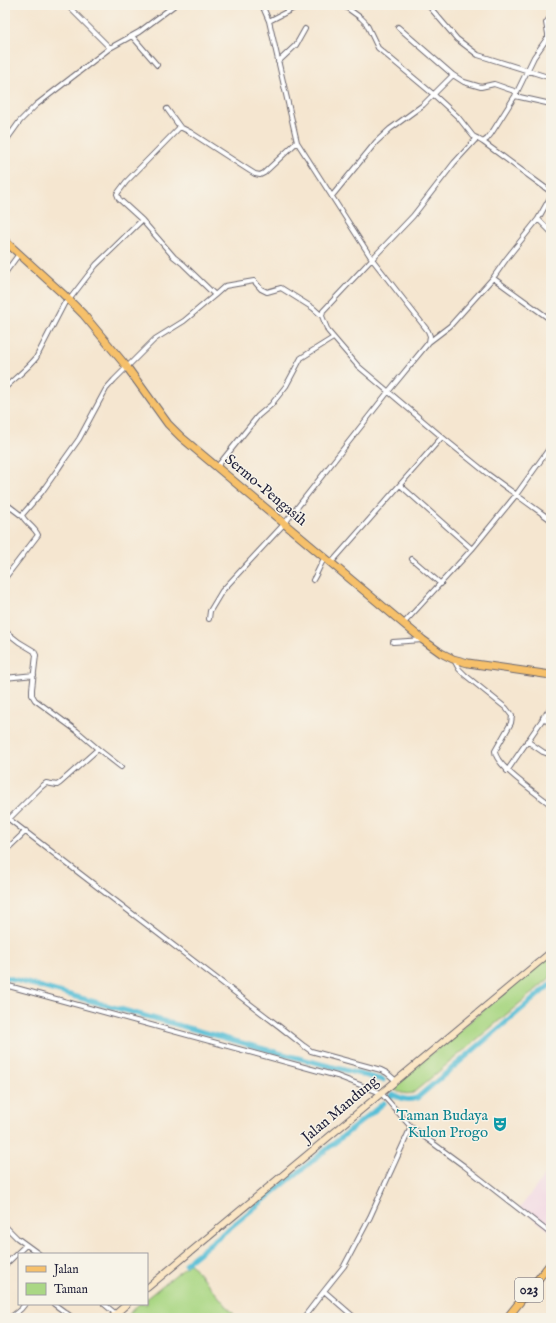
<svg xmlns="http://www.w3.org/2000/svg" width="556" height="1323" viewBox="0 0 556 1323" font-family="'IM FELL English',serif">
<style>
.built{fill:#f1d0e3}
.green{fill:#aad784;stroke:#667c60}
.lines{fill:none;stroke-linecap:round;stroke-linejoin:round}
.canal{stroke:#59bfd7;stroke-width:5}
.street-casing{stroke:#6c676f;stroke-width:6}
.secondary-casing{stroke:#6c676f;stroke-width:8}
.primary-casing{stroke:#6c676f;stroke-width:9}
.street{stroke:#fff;stroke-width:4}
.secondary{stroke:#fbe6c4;stroke-width:6}
.primary{stroke:#f6c06b;stroke-width:7}
.labels{text-anchor:middle;dominant-baseline:central;stroke-width:3;stroke-linejoin:round;paint-order:stroke}
.shield{fill:#f7f3e8;stroke:#62616f;stroke-width:1}
.shield-label{font-size:14px;font-weight:bold;fill:#22223b}
.street-label{font-size:15px;fill:#22223b;stroke:#f7f3e8}
.culture-label{font-size:15px;fill:#0d838f;stroke:#f7f3e8;text-anchor:end}
</style>
<rect width="100%" height="100%" fill="#f7f3e8"/>
<filter id="ink" filterUnits="userSpaceOnUse"><feTurbulence type="fractalNoise" baseFrequency=".025" numOctaves="2"/><feDisplacementMap in="SourceGraphic" scale="8" xChannelSelector="R" yChannelSelector="G"/><feConvolveMatrix kernelMatrix="1 2 1 2 8 2 1 2 1" color-interpolation-filters="sRGB"/></filter>
<filter id="wash" filterUnits="userSpaceOnUse"><feTurbulence type="fractalNoise" baseFrequency=".012" numOctaves="4" result="noise"/><feDisplacementMap in="SourceGraphic" scale="16" xChannelSelector="R" yChannelSelector="G"/><feGaussianBlur stdDeviation="0.9" result="paint"/><feColorMatrix in="noise" values="0 0 0 0 0 0 0 0 0 0 0 0 0 0 0 0 0 1.4 0 .05"/><feComposite in="paint" operator="in"/></filter>
<g filter="url(#wash)">
<rect width="100%" height="100%" fill="#f5e6d0"/>
<!-- built -->
<path class="built" d="M 551,1167 L 551,1232 L 520,1208 Z"/>
<!-- green -->
<path class="green" d="M 551,954 L 551,977 L 413,1093 C 403,1095 398,1092 391,1087 Z
M 190,1263 L 237,1318 L 124,1318 L 139,1304 L 147,1304 L 147,1298 Z"/>
<g class="lines">
<!-- canal -->
<path class="canal" d="M 5,977 L 275,1052 L 383,1080
M 390,1097 L 393,1094 C 402,1099 407,1101 417,1098 L 551,984
M 185,1264 L 384,1103"/>
</g>
</g>
<g filter="url(#ink)">
<g class="lines">
<!-- street casing -->
<g class="street-casing">
<path id="street" d="M 67,5 L 110,48
M 262,5 L 269,21 L 297,142 L 372,259 L 323,311 L 322,316 L 328,331 L 358,366 L 442,437 L 489,475 L 551,520
M 343,5 L 361,18 L 366,23 L 378,48 L 433,94 L 458,117 L 473,136 L 483,142 L 487,139 L 491,134 L 515,96 L 534,57 L 548,37 L 548,34 L 546,23 L 551,16
M 428,5 L 457,39 L 478,55 L 551,78
M 269,21 L 300,5
M 398,27 L 453,75 L 464,82 L 481,87 L 494,84 L 517,92
M 132,36 L 157,65
M 278,62 L 296,45 L 305,29
M 515,96 L 551,104
M 167,109 L 180,127
M 5,142 L 20,121 L 36,105 L 110,48 L 139,32 L 175,5
M 483,142 L 551,192
M 332,196 L 376,142 L 390,129 L 423,105 L 453,75
M 551,196 L 538,219 L 551,232
M 538,219 L 507,258 L 493,278 L 551,320
M 5,273 L 19,254
M 215,295 L 225,286 L 254,281 L 261,289 L 267,292 L 281,288 L 313,308 L 322,316
M 429,342 L 450,326 L 493,278
M 5,388 C 15,378 27,369 36,358 L 64,304 L 69,300 L 96,265 L 142,220 L 119,199 L 117,194 L 126,182 L 180,127 L 190,132 L 247,169 L 255,174 L 260,175 L 264,173 L 297,142
M 217,467 L 258,416 L 271,405 L 286,386 L 301,358 L 333,338
M 400,485 L 472,549
M 5,503 L 22,516
M 412,559 L 441,584
M 332,562 L 442,437
M 5,578 L 38,535 C 34,526 24,522 22,515 L 41,493 L 58,469 L 64,460 L 79,439 L 106,389 L 114,380 L 155,339 L 184,321 L 215,295 L 183,264 L 174,257 L 142,220
M 313,580 C 318,572 320,565 325,557
M 209,619 L 210,611 L 222,591 L 285,523 L 388,392 L 429,342 L 430,336 L 428,331 L 372,259 L 413,216 L 454,163 L 477,138
M 404,623 L 472,549 L 516,495 L 551,446
M 5,631 L 19,642 L 34,651 L 36,655 L 32,689 L 32,695 L 35,700 L 77,731 L 98,749 L 60,783 L 57,785 L 46,783 L 40,788 L 9,819
M 393,642 L 423,640
M 454,660 L 459,669 L 465,675 L 506,708 L 512,716 L 511,723 L 495,751 C 495,766 539,795 551,805
M 5,678 L 34,675
M 543,717 L 551,725
M 527,741 L 543,752 L 551,755
M 98,749 L 121,767
M 507,771 L 551,707
M 5,816 L 280,1027 L 304,1046 L 311,1051 L 381,1070 L 387,1073 L 395,1080
M 5,851 L 26,831
M 5,985 L 337,1076 L 381,1093 L 411,1127 L 464,1166 L 551,1234
M 5,1226 L 17,1238 L 39,1254
M 5,1265 L 26,1245
M 54,1304 L 73,1318
M 104,1304 L 116,1314
M 510,1314 L 515,1318
M 304,1317 L 324,1291
M 10,1318 L 21,1309 L 25,1304
M 355,1318 L 324,1291 L 344,1266 L 370,1217 L 411,1127"/>
</g>
<!-- secondary casing -->
<g class="secondary-casing">
<path id="secondary" d="M 147,1288 L 551,952
M 111,1318 L 127,1304"/>
</g>
<!-- primary casing -->
<g class="primary-casing">
<path id="primary" d="M 5,241 L 63,294 L 83,314 L 127,367 L 168,424 L 181,437 L 423,640 L 441,653 L 453,659 L 468,663 L 551,675
M 507,1318 L 551,1263"/>
</g>
<!-- street -->
<use href="#street" class="street"/>
<!-- secondary -->
<use href="#secondary" class="secondary"/>
<!-- primary -->
<use href="#primary" class="primary"/>
</g>
</g>
<!-- icons -->
<defs>
<g id="theatre-bare" transform="scale(1.2)"><path d="M-5-5.5Q0-4 5-5.5V0Q5 5 0 6Q-5 5-5 0ZM-3.3-2.5H-1v1.5H-3.3ZM1-2.5H3.3v1.5H1ZM-2.8 1Q0 5.5 2.8 1Z" fill="#0f9aa8" stroke="#f7f3e8" stroke-width="2.5" paint-order="stroke"/></g>
</defs>
<g fill-rule="evenodd">
<use href="#theatre-bare" x="500" y="1124"/>
</g>
<g class="labels">
<!-- shield labels -->
<rect class="shield" x="515" y="1278" width="28" height="24" rx="3"/>
<g class="shield-label">
<text x="529" y="1290">023</text>
</g>
<!-- street labels -->
<g class="street-label">
<text transform="translate(266 490) rotate(40)">Sermo-Pengasih</text>
<text transform="translate(340 1109) rotate(-40)">Jalan Mandung</text>
</g>
<!-- culture labels -->
<g class="culture-label">
<text x="488" y="1115">Taman Budaya<tspan x="488" dy="17">Kulon Progo</tspan></text>
</g>
</g>
<!-- margin -->
<rect width="556" height="1323" fill="none" stroke="#f7f3e8" stroke-width="20"/>
<!-- legend -->
<rect x="18" y="1253" width="130" height="52" fill="#f7f3e8" stroke="#a29fa3"/>
<rect x="26" y="1266" width="20" height="6" fill="#f6c06b" stroke="#a29fa3"/>
<text x="54" y="1273" font-size="12" fill="#22223b">Jalan</text>
<rect x="26" y="1283" width="20" height="12" fill="#aad784" stroke="#a29fa3"/>
<text x="54" y="1293" font-size="12" fill="#22223b">Taman</text>
</svg>
